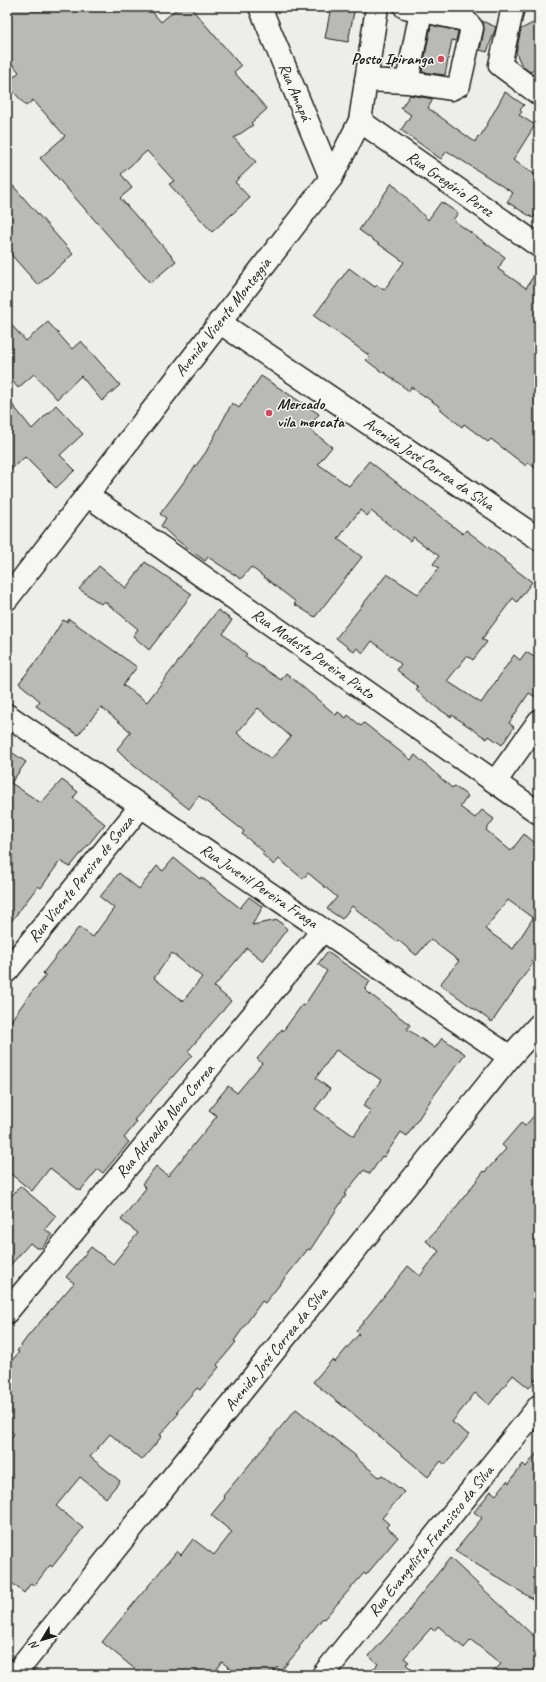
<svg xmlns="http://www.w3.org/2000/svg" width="546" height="1682" viewBox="0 0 546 1682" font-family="Caveat,sans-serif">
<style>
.building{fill:#b9b9b6;stroke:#1c1c1c;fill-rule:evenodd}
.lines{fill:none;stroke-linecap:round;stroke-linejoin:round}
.minor-casing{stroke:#1c1c1c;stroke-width:25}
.major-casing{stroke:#1c1c1c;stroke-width:25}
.minor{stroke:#f6f6f2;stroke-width:22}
.major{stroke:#f6f6f2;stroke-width:22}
.poi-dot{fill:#d1495b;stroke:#f6f6f2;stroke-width:1.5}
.labels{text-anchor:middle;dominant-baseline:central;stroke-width:3;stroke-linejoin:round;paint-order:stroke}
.poi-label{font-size:16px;font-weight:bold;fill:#1c1c1c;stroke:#f6f6f2;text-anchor:end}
.street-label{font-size:16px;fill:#1c1c1c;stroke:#f6f6f2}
</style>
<rect width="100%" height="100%" fill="#edede9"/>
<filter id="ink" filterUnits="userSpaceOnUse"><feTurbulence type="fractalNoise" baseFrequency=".025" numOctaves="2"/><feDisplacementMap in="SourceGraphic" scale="8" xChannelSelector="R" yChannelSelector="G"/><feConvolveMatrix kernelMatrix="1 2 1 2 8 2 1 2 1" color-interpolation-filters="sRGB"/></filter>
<g filter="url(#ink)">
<!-- building -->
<path class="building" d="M 7,7 L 148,7 L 161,22 L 179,7 L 190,7 L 241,66 L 234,72 L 267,109 L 251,123 L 253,125 L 234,138 L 256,162 L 235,182 L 250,198 L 212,232 L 169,184 L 174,181 L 147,151 L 121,174 L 132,188 L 120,198 L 176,261 L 150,283 L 40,158 L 65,136 L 33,100 L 26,106 L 7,84 L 19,72 L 7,58 Z
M 331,7 L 355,7 L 348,42 L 325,38 Z
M 539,20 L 539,68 L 530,72 L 522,66 L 516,53 L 521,29 Z
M 482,21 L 496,27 L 487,52 L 480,50 L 484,30 Z
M 431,25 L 458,31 L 456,41 L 452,40 L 445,75 L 422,72 Z
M 505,92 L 524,105 L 520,110 L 522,112 L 519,115 L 535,125 L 513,160 L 539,177 L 539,209 L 533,218 L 507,202 L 513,193 L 447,151 L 441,159 L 401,130 L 411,115 L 401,108 L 410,95 L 433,99 L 428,108 L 475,142 L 478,136 L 480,137 Z
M 7,179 L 73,254 L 38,285 L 7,250 Z
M 392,183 L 428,220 L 441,202 L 458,213 L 453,220 L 505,257 L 498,269 L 526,288 L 539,267 L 539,471 L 529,463 L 526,466 L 491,439 L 488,442 L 464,424 L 462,427 L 438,407 L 439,406 L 411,387 L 409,391 L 384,372 L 383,373 L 366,360 L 370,356 L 314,316 L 349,268 L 375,287 L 377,285 L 384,290 L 404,262 L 359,230 Z
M 7,320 L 26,341 L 48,322 L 72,349 L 81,341 L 120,385 L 102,401 L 81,376 L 57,399 L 34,374 L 18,388 L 7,374 Z
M 261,376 L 319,414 L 308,428 L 332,447 L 318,464 L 349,486 L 369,461 L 463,534 L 466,530 L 505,560 L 504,561 L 532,582 L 517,602 L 513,598 L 482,639 L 487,642 L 473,660 L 467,656 L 447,681 L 481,703 L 514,655 L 520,660 L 526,652 L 539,660 L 539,699 L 529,693 L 509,723 L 514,727 L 502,745 L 489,736 L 487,739 L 452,715 L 451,717 L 436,707 L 416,690 L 418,687 L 397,670 L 401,664 L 372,641 L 363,653 L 357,648 L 354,652 L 336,638 L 387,574 L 418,594 L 439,568 L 433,564 L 439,556 L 413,537 L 410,541 L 371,511 L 367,516 L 360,510 L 338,539 L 362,557 L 315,617 L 294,604 L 296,602 L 251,567 L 241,579 L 208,557 L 205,561 L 174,538 L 161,526 L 166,518 L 160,514 L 206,452 L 232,403 L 239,408 Z
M 7,398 L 32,429 L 56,405 L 83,434 L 60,455 L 75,470 L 56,488 L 25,457 L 7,473 Z
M 145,562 L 192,594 L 149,650 L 133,636 L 138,629 L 104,601 L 101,604 L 79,589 L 99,566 L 126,588 Z
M 218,610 L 232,620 L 223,634 L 247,654 L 245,656 L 281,680 L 286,673 L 336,715 L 338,712 L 346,718 L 348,715 L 361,726 L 364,723 L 411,760 L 415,755 L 452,788 L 454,786 L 468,796 L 460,807 L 475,818 L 482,810 L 494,819 L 486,830 L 511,851 L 524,834 L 539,846 L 539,950 L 531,961 L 533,963 L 492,1022 L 440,984 L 459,961 L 430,939 L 418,954 L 416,955 L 398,940 L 397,942 L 352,906 L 342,919 L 327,909 L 337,897 L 308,873 L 303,879 L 279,859 L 274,865 L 262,854 L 264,852 L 242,834 L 244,831 L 199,796 L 189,809 L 133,765 L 117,749 L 131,732 L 101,707 L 78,735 L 36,706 L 40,701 L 19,683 L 42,654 L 63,620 L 67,622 L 69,619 L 137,667 L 123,685 L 147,702 ZM 258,708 L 291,737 L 271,759 L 237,733 ZM 508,900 L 533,918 L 513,949 L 485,929 Z
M 7,749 L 26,762 L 11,783 L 41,803 L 62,780 L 78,792 L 73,798 L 105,824 L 70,867 L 60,861 L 41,888 L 38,886 L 7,927 Z
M 174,858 L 200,879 L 201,877 L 240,908 L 249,897 L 263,907 L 252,925 L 278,920 L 287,929 L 263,961 L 247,948 L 214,987 L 231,1001 L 188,1051 L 192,1055 L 134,1120 L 137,1122 L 124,1138 L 129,1142 L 103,1173 L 98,1169 L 80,1191 L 50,1168 L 32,1191 L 7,1171 L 7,1026 L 30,994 L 46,976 L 43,973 L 79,927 L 93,937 L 114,908 L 100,897 L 119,873 L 139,889 L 157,866 L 163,871 ZM 172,953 L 202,977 L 183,1001 L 154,978 Z
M 327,952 L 370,981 L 365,990 L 410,1025 L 407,1029 L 435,1048 L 442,1038 L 465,1054 L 432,1098 L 407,1136 L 401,1132 L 384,1157 L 382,1156 L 370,1174 L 364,1170 L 344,1194 L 346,1195 L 310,1250 L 308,1249 L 265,1303 L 262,1301 L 234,1341 L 236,1342 L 217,1365 L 219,1367 L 200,1390 L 197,1388 L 177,1411 L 179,1413 L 160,1435 L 162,1436 L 142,1460 L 110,1434 L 90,1457 L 120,1481 L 106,1498 L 80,1477 L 56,1506 L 83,1528 L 52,1567 L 50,1565 L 34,1586 L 31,1583 L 24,1593 L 7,1579 L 7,1442 L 14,1434 L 7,1428 L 7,1367 L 19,1352 L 17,1351 L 28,1336 L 74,1283 L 66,1277 L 91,1247 L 113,1264 L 138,1233 L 121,1220 L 146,1188 L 142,1184 L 156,1166 L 168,1176 L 217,1116 L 209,1110 L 228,1086 L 237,1093 L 262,1063 L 257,1059 L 282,1029 L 283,1031 L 302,1005 L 304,1006 L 327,971 L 318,964 ZM 336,1050 L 381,1080 L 363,1106 L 371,1111 L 354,1136 L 315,1109 L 330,1089 L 316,1078 Z
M 539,1110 L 539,1375 L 529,1388 L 513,1375 L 489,1405 L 475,1393 L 452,1422 L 469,1435 L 445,1465 L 441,1461 L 428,1477 L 344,1406 L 344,1407 L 313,1382 L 332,1360 L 335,1362 L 359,1334 L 356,1331 L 408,1266 L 420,1276 L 439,1251 L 426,1241 L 450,1215 L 484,1171 L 485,1172 L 506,1149 L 502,1145 L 521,1123 L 525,1126 Z
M 20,1186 L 56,1216 L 45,1229 L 52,1235 L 42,1248 L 36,1248 L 30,1243 L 7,1269 L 7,1201 Z
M 296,1409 L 356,1456 L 355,1457 L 379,1477 L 382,1475 L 404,1492 L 382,1518 L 389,1524 L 386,1527 L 398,1537 L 366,1575 L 364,1573 L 324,1619 L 323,1618 L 299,1647 L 300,1648 L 281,1671 L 277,1667 L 271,1675 L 238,1675 L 222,1662 L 213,1675 L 142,1675 L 102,1642 L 177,1551 L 181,1555 L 193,1539 L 214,1555 L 232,1532 L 211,1515 L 225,1498 L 223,1496 Z
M 539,1450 L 539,1603 L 455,1551 L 482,1518 L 474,1512 L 491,1491 L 496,1495 L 507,1481 L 509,1483 L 523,1464 L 526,1467 Z
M 450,1558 L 539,1641 L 539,1666 L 531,1675 L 490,1675 L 501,1664 L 471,1640 L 464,1648 L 438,1626 L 434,1631 L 431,1628 L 404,1658 L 409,1662 L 406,1664 L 417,1675 L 368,1675 L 378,1664 L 369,1656 L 408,1613 L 414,1603 Z"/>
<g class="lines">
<!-- minor casing -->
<g class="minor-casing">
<path id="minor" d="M 260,7 L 331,178
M 513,7 L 500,65 L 539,94
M 366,80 L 407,82 L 451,89 L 459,85 L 472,28 L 465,20 L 405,7
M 407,82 L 421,11
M 360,121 L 539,246
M 219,322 L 539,539
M 87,495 L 539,813
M 7,715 L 510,1057
M 495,782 L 539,721
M 7,971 L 141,806
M 7,1312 L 323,930
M 14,1675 L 510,1057 L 539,1025
M 323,1675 L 539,1406"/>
</g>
<!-- major casing -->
<g class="major-casing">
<path id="major" d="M 7,599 L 331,178 L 360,121 L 377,7"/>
</g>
<!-- minor -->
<use href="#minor" class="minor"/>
<!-- major -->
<use href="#major" class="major"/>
</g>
</g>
<!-- markers -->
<g class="poi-dot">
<circle cx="441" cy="59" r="4"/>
<circle cx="269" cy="413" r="4"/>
</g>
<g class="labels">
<!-- poi labels -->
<g class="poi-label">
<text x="433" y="59">Posto Ipiranga</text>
<text x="277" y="404" text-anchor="start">Mercado<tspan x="277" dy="18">vila mercata</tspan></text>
</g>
<!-- street labels -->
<g class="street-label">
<text transform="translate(295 92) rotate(67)">Rua Amapá</text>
<text transform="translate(450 184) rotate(35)">Rua Gregório Perez</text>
<text transform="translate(223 317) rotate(-52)">Avenida Vicente Monteggia</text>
<text transform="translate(429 464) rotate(34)">Avenida José Correa da Silva</text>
<text transform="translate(313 654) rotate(35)">Rua Modesto Pereira Pinto</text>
<text transform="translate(81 879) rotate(-51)">Rua Vicente Pereira de Souza</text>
<text transform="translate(259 886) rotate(34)">Rua Juvenil Pereira Fraga</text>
<text transform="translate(165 1121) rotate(-50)">Rua Adroaldo Novo Correa</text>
<text transform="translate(276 1349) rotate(-51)">Avenida José Correa da Silva</text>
<text transform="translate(431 1541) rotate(-51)">Rua Evangelista Francisco da Silva</text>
</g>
</g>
<!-- margin -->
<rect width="546" height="1682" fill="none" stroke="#f6f6f2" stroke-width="24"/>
<rect x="12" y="12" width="522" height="1658" fill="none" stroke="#1c1c1c" stroke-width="1.5" filter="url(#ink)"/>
<!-- north arrow -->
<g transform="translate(42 1640) rotate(232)" stroke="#f6f6f2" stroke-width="3" paint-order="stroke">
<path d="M0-3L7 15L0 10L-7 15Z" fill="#1c1c1c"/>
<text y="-6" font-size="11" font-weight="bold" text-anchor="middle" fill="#1c1c1c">N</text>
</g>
</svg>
